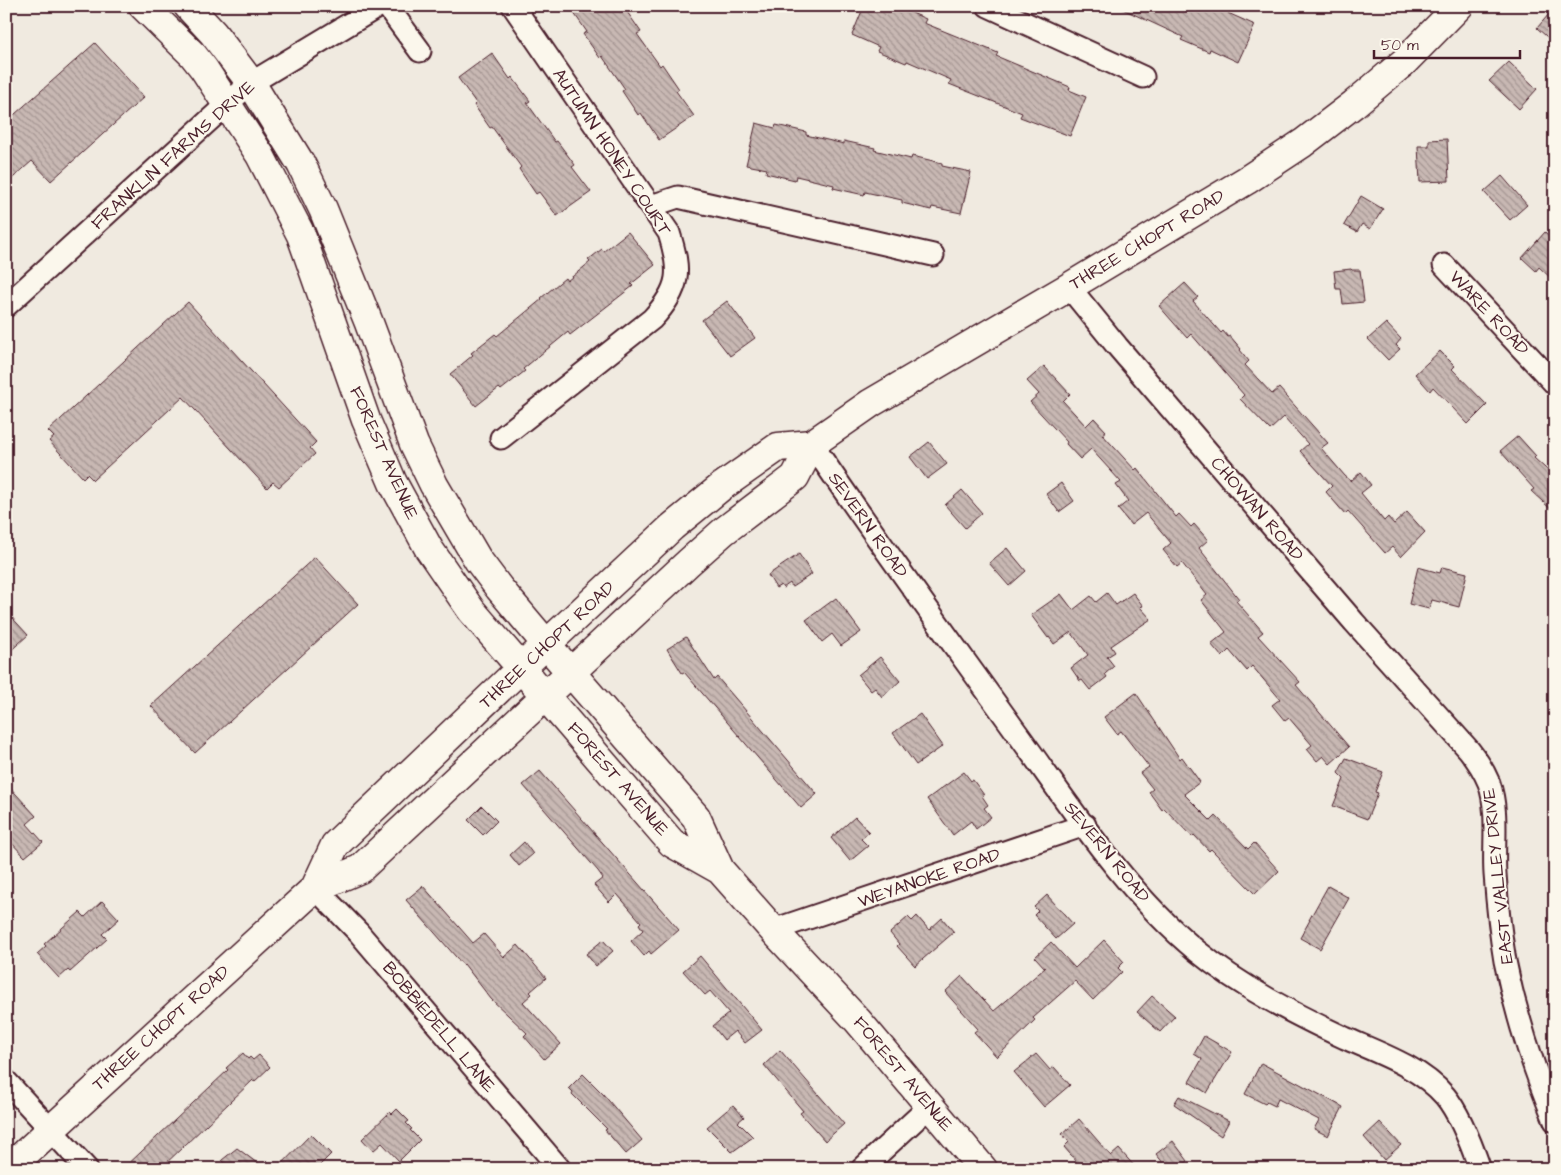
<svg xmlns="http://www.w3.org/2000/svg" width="1561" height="1175" viewBox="0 0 1561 1175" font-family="'Architects Daughter',sans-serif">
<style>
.building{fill:url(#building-back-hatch);stroke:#4a1f2b}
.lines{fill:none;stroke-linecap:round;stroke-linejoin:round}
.minor-casing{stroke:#4a1f2b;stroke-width:25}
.secondary-casing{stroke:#4a1f2b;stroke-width:31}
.minor{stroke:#fbf7ec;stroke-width:21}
.secondary{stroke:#fbf7ec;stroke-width:28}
.labels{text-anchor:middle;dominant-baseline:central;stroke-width:4;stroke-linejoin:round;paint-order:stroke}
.street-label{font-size:18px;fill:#4a1f2b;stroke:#fbf7ec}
</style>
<defs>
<pattern id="building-back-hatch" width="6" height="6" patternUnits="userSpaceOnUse" patternTransform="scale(1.25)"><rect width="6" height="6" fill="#c8b8b3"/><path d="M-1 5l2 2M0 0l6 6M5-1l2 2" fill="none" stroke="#a49592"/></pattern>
</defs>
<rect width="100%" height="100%" fill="#f0eae0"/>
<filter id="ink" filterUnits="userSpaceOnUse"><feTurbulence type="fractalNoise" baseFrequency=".02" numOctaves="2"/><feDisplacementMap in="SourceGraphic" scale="10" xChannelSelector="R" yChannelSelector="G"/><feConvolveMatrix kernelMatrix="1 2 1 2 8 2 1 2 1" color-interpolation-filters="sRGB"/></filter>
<g filter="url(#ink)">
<!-- building -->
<path class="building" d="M 569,6 L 623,6 L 641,32 L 637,34 L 660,66 L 662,64 L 679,89 L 676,91 L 694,116 L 659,140 L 641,113 L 638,115 L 622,91 L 625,89 L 602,56 L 600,58 L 583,34 L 587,32 Z
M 864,6 L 896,6 L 926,19 L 924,23 L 998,53 L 996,56 L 1070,87 L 1069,90 L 1086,97 L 1070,136 L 1020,117 L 1022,113 L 949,84 L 951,80 L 907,61 L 906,63 L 877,51 L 879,47 L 852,35 Z
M 1116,6 L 1231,6 L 1228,13 L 1255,25 L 1238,62 L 1210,49 L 1209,52 L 1181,40 L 1183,37 Z
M 1555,7 L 1555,44 L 1537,28 Z
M 95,43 L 144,97 L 51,181 L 32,161 L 6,184 L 6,122 Z
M 492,53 L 510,79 L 512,77 L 530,101 L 527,103 L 555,142 L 557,141 L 575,165 L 572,167 L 591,192 L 557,216 L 539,192 L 536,194 L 519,169 L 521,167 L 492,127 L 490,128 L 474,105 L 476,103 L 458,78 Z
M 1509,62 L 1537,89 L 1519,109 L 1489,81 Z
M 756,123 L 775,128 L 776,125 L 806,132 L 806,135 L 844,144 L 844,141 L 875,148 L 874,150 L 911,159 L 912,156 L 942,163 L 942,166 L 971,172 L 961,213 L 932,207 L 931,210 L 902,203 L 902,200 L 865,192 L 864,195 L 833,188 L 834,185 L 796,176 L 795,180 L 766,173 L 767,169 L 746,165 Z
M 1447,139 L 1449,181 L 1420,182 L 1418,146 L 1429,146 L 1429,140 Z
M 1502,176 L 1527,205 L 1510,220 L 1484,192 Z
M 1361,196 L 1383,209 L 1370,229 L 1362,224 L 1357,232 L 1344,225 Z
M 628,232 L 655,265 L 631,284 L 633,286 L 570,335 L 568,332 L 523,369 L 525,371 L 501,390 L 499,388 L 476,406 L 450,374 L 473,355 L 471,353 L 495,334 L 497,336 L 542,299 L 541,298 L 565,278 L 567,281 L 590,262 L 588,260 L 602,249 L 604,251 Z
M 1545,232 L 1555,241 L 1555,282 L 1539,267 L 1536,271 L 1522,258 Z
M 1351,269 L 1352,270 L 1360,270 L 1364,302 L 1343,304 L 1341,289 L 1336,289 L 1334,271 Z
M 1185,283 L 1198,297 L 1193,301 L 1221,333 L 1223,331 L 1228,337 L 1230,336 L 1241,349 L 1240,350 L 1249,361 L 1245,365 L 1272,394 L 1279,388 L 1328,443 L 1321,448 L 1345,476 L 1351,481 L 1361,472 L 1371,485 L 1361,493 L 1384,521 L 1388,517 L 1394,524 L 1407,512 L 1425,532 L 1401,557 L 1392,547 L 1385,553 L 1348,511 L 1345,514 L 1326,492 L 1332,486 L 1300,451 L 1308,444 L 1284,417 L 1270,430 L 1240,399 L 1244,395 L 1191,334 L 1187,338 L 1159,306 Z
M 727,301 L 755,338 L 730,356 L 702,320 Z
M 188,302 L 316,442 L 310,448 L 315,454 L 279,487 L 273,482 L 267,488 L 183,397 L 93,480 L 87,474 L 83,478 L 49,441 L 54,437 L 48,431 Z
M 1386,323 L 1401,339 L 1396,345 L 1400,349 L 1388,360 L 1368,339 Z
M 1440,351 L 1455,366 L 1452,369 L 1487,405 L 1468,424 L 1433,387 L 1430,391 L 1415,374 Z
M 1044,366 L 1070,394 L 1063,401 L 1086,426 L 1094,418 L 1106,431 L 1102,434 L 1135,470 L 1137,468 L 1176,517 L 1179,514 L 1191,527 L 1194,524 L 1208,540 L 1199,548 L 1239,599 L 1236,601 L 1263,632 L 1258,636 L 1300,682 L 1296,685 L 1349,747 L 1330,764 L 1323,756 L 1317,761 L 1307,749 L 1312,745 L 1289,718 L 1285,721 L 1272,705 L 1280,699 L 1252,666 L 1247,671 L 1229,650 L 1222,657 L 1211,644 L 1226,632 L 1201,600 L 1207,595 L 1182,563 L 1177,567 L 1163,550 L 1171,543 L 1146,513 L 1131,525 L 1118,509 L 1128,501 L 1116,485 L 1121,482 L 1091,449 L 1080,459 L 1066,444 L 1067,442 L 1030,402 L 1039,394 L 1027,381 Z
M 1518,436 L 1536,456 L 1534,458 L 1555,477 L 1555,513 L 1531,491 L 1534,489 L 1500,451 Z
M 929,442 L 947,464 L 927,479 L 910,457 Z
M 1061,483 L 1074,501 L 1059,512 L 1046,494 Z
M 962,490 L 982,513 L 965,528 L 945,505 Z
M 1007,548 L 1026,571 L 1009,586 L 989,563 Z
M 799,554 L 812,574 L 792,587 L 790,583 L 783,588 L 781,585 L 776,588 L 768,575 Z
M 315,557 L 358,604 L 195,753 L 151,706 Z
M 1418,567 L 1440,573 L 1442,567 L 1467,573 L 1459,607 L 1432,600 L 1429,609 L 1409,604 Z
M 1107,593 L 1116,605 L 1133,593 L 1143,606 L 1140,607 L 1151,619 L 1111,646 L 1115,652 L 1107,657 L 1114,666 L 1105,674 L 1107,677 L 1090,690 L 1082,680 L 1080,681 L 1071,668 L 1088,655 L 1071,632 L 1054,644 L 1049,637 L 1048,638 L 1031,615 L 1061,594 L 1073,610 L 1091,596 L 1096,602 Z
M 836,598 L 861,632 L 841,646 L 832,634 L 822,642 L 806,620 Z
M 6,611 L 28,635 L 6,655 Z
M 686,637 L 714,680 L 717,677 L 817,794 L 801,808 L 684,672 L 682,673 L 667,649 Z
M 880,657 L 900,681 L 882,697 L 875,688 L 871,691 L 858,675 Z
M 1136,693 L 1180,759 L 1182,757 L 1200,782 L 1184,794 L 1211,821 L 1216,816 L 1248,849 L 1254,843 L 1279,871 L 1255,894 L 1211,849 L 1209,851 L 1194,835 L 1192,837 L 1164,808 L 1162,810 L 1149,792 L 1153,789 L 1140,773 L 1149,767 L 1121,731 L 1117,734 L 1104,717 Z
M 920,714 L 943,746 L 916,765 L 893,733 Z
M 1346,758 L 1383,772 L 1375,792 L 1378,793 L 1367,819 L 1333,806 L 1344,779 L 1338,773 Z
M 540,771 L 679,930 L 651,954 L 649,951 L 644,956 L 631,941 L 643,930 L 639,924 L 641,922 L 617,894 L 609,902 L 594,885 L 603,878 L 598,871 L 523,785 Z
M 964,772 L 971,781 L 973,780 L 984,795 L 982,796 L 988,805 L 984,808 L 991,817 L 976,829 L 971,821 L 953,835 L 927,799 Z
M 6,783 L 36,816 L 27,824 L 43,842 L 25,857 L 6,837 Z
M 482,806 L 497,821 L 483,835 L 468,820 Z
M 855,817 L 869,832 L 861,839 L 868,846 L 850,861 L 831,838 Z
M 524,842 L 533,854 L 519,866 L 510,855 Z
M 423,886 L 473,943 L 484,934 L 504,957 L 518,945 L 546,978 L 530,992 L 532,994 L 523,1002 L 561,1044 L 544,1059 L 524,1036 L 527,1033 L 491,999 L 464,964 L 463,965 L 406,900 Z
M 1328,886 L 1349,898 L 1320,949 L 1300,938 L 1310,920 L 1309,920 Z
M 1047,895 L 1073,924 L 1056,939 L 1034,915 L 1038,911 L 1034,907 Z
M 102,901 L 119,919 L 102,934 L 107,939 L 70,972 L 68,970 L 59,978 L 37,954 L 46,946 L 44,944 L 80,912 L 85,917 Z
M 917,916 L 929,930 L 942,918 L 954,932 L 915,966 L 897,946 L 899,944 L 890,933 L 908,917 L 912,921 Z
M 603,940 L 613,951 L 596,966 L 586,954 Z
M 1104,940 L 1124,962 L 1118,968 L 1122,972 L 1093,1000 L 1075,981 L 1033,1018 L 1035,1020 L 997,1057 L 974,1032 L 978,1029 L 945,992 L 962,976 L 994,1011 L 1045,968 L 1035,957 L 1051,942 L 1075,968 Z
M 700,956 L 762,1030 L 745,1043 L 735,1031 L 724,1040 L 713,1026 L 729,1013 L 710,991 L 705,995 L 683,971 Z
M 1152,996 L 1175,1016 L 1160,1032 L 1137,1012 Z
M 1204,1036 L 1232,1052 L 1207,1093 L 1189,1082 L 1202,1059 L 1194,1054 Z
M 780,1050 L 844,1124 L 825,1141 L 800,1113 L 803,1111 L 764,1065 Z
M 243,1053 L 248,1059 L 250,1057 L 253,1060 L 259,1055 L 270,1067 L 254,1082 L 253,1080 L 160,1169 L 123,1169 L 228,1070 L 226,1068 Z
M 1036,1054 L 1050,1070 L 1054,1067 L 1070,1085 L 1044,1107 L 1014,1072 Z
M 1261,1063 L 1343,1107 L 1328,1136 L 1314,1129 L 1319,1120 L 1278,1099 L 1275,1106 L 1267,1102 L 1265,1104 L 1245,1094 Z
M 583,1074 L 603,1094 L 642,1140 L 626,1154 L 605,1130 L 607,1129 L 572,1094 L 573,1092 L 569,1088 Z
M 1179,1096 L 1229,1121 L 1221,1136 L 1174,1104 Z
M 733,1105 L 744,1117 L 738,1122 L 753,1137 L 732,1152 L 707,1127 Z
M 397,1109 L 409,1121 L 406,1123 L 412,1129 L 410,1130 L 420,1140 L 399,1161 L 382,1143 L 373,1151 L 362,1139 L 390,1112 L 392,1114 Z
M 1079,1119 L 1111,1156 L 1119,1149 L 1137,1169 L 1083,1169 L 1064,1147 L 1069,1142 L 1062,1134 Z
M 1380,1122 L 1401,1145 L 1384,1160 L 1364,1137 Z
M 311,1134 L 331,1154 L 316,1169 L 277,1169 Z
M 1173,1141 L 1188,1161 L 1178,1169 L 1168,1169 L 1156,1154 Z
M 237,1148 L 265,1169 L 230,1169 L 222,1160 Z"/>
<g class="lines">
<!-- minor casing -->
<g class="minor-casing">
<path id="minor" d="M 387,6 L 420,51
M 988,6 L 1143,77
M 651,206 L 678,197 L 933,255
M 1444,265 L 1555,384
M 1069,287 L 1117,346 L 1354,622 L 1469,750 C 1477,760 1484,771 1489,783 C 1499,812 1493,844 1495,874 C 1497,903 1500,932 1505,961 C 1516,1015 1534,1070 1555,1121
M 6,306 L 227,104 L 251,83 L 379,6
M 501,438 L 652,319 C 681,288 681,271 669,233 L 513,6
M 812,444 C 878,542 948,637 1017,733 C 1070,806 1127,894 1197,951 C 1241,987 1294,1014 1345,1038 C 1379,1053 1420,1067 1445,1096 C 1460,1114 1472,1146 1480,1169
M 315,888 L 359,933 L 560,1169
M 773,930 L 1085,825
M 6,1081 L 87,1169
M 862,1169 L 930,1106"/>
</g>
<!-- secondary casing -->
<g class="secondary-casing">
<path id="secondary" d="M 143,6 L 193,55 L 204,69 L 260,155 L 301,235 L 366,420 L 393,483 L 429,549 L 471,610 L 672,843 L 720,870
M 188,6 L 213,33 L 251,83 L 301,164 L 323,209 L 369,323 L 414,444 L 434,485 L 478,560 L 499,588 L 547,645 L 696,817 L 720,870 L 773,930 L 858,1021 L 983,1169
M 315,888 L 335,845 L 521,668 L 672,527 L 721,487 L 778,447 L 812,444
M 8,1169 L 315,888 L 360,869 L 689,562 L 724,531 L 795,477 L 812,444 L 871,403 L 1069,287 L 1247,180 L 1303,143 L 1354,104 L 1404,62 L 1459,6"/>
</g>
<!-- minor -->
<use href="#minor" class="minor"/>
<!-- secondary -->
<use href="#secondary" class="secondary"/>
</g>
</g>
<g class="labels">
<!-- street labels -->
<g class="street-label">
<text transform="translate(612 152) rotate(56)">AUTUMN HONEY COURT</text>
<text transform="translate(173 155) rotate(-42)">FRANKLIN FARMS DRIVE</text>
<text transform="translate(1147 240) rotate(-31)">THREE CHOPT ROAD</text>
<text transform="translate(1489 313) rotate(47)">WARE ROAD</text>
<text transform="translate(384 453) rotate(66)">FOREST AVENUE</text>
<text transform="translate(1257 509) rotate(49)">CHOWAN ROAD</text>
<text transform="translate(868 525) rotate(55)">SEVERN ROAD</text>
<text transform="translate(547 645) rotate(-43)">THREE CHOPT ROAD</text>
<text transform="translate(618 779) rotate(49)">FOREST AVENUE</text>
<text transform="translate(1107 852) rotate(51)">SEVERN ROAD</text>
<text transform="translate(1498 876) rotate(-96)">EAST VALLEY DRIVE</text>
<text transform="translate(929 878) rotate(-19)">WEYANOKE ROAD</text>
<text transform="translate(439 1027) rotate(50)">BOBBIEDELL LANE</text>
<text transform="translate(161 1028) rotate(-42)">THREE CHOPT ROAD</text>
<text transform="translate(903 1074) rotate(50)">FOREST AVENUE</text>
</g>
</g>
<!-- margin -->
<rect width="1561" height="1175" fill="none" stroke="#fbf7ec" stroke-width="25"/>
<rect x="12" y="12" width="1536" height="1150" fill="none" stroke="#4a1f2b" stroke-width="2" filter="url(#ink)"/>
<!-- scale -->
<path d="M1374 50v8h146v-8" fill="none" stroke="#4a1f2b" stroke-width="2.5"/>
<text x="1381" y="50" font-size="15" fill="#4a1f2b" stroke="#fbf7ec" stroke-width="4" paint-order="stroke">50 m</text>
</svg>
